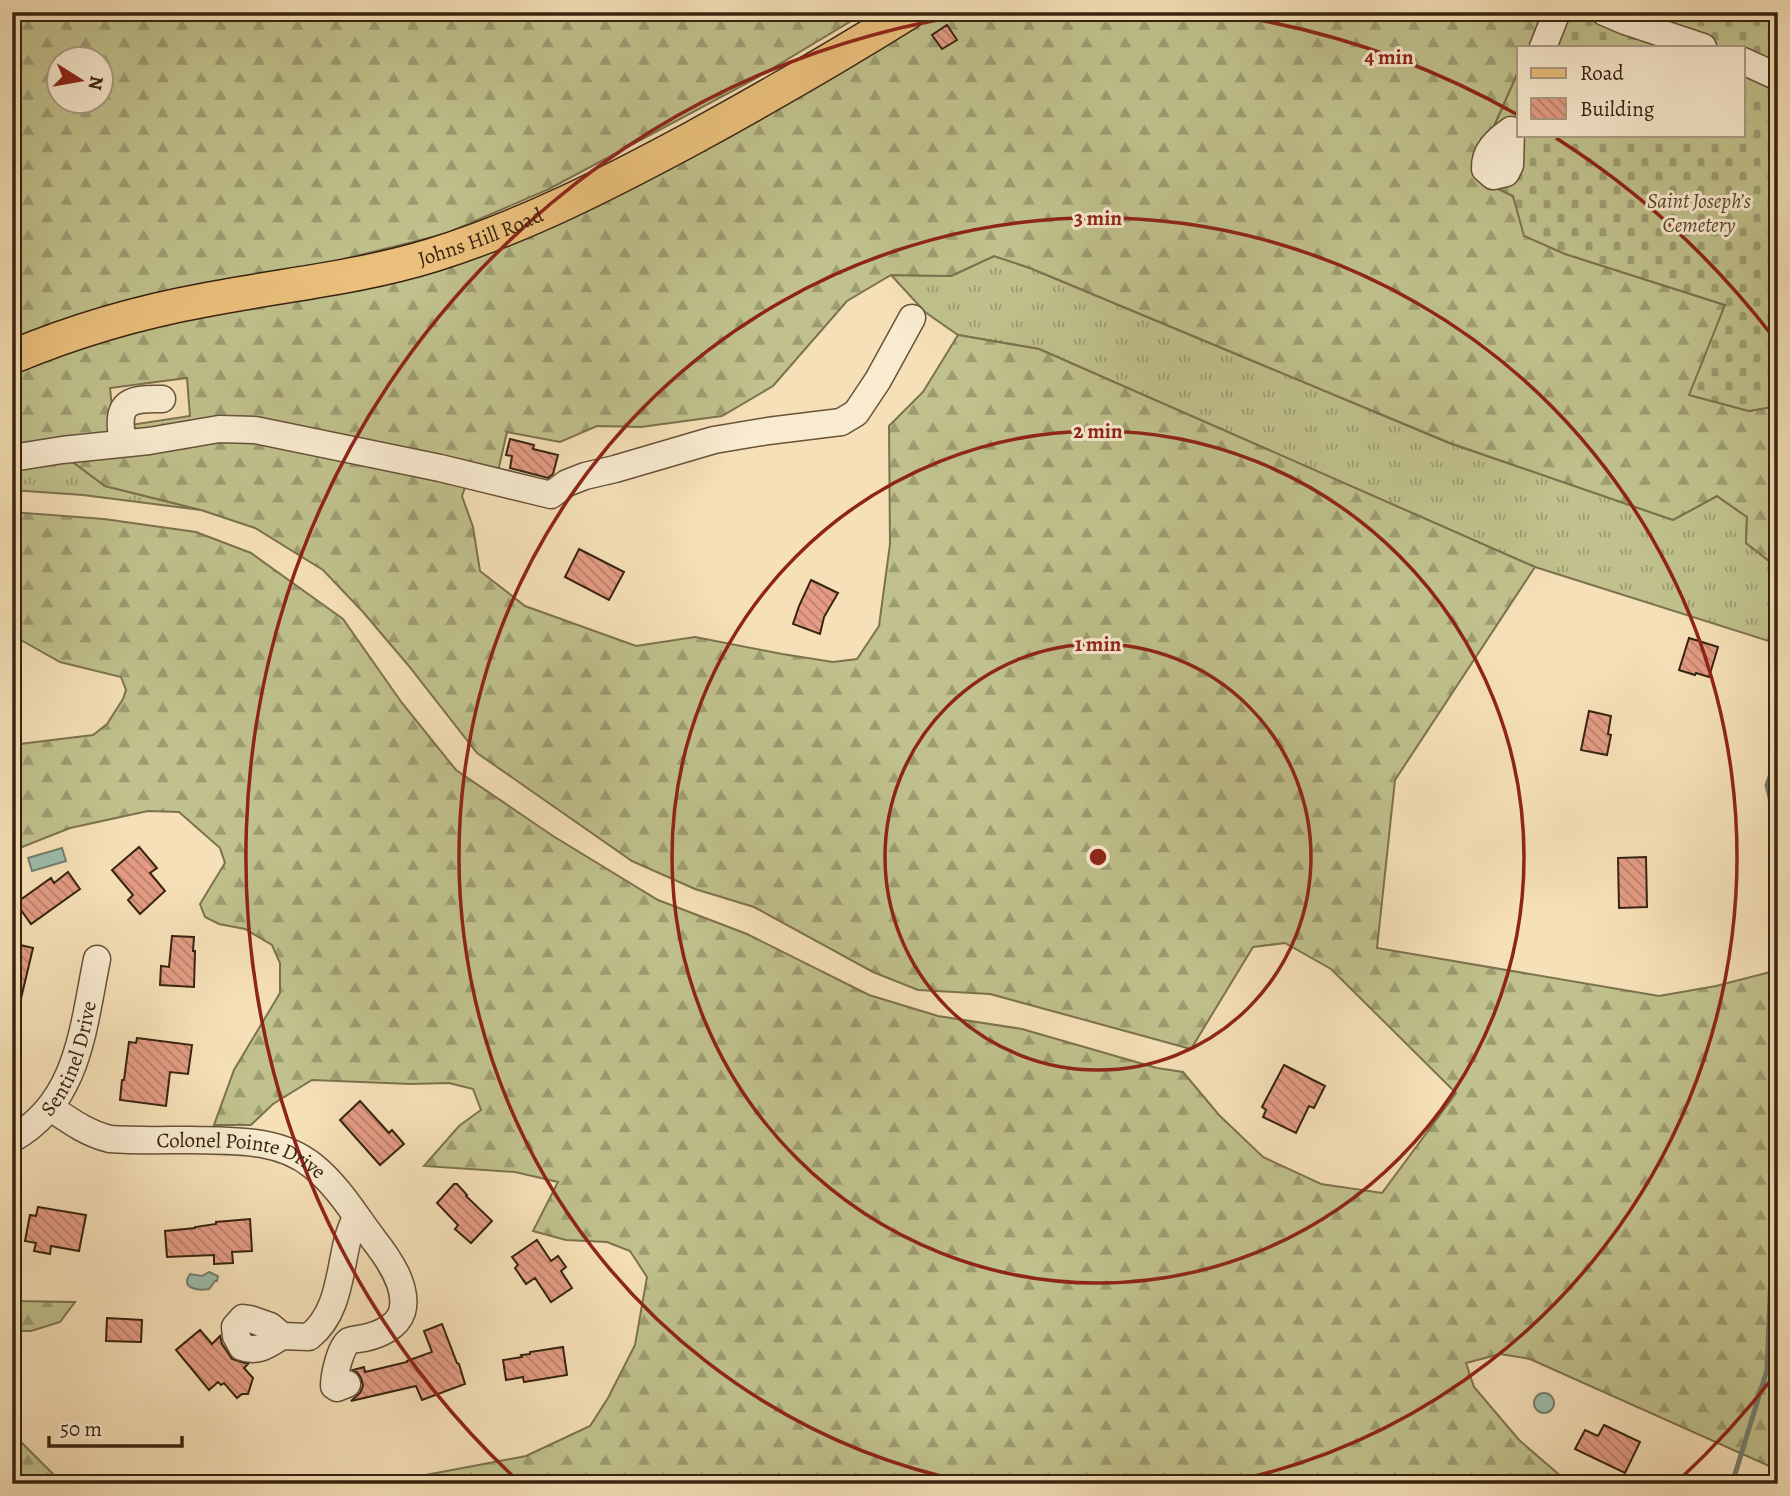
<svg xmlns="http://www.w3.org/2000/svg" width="1790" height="1496" viewBox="0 0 1790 1496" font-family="Alegreya,serif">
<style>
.grass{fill:url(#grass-tufts);stroke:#7c724e;stroke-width:2}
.forest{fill:url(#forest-firs);stroke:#7c724e;stroke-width:2;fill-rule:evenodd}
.cemetery{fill:url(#cemetery-stones);stroke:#7c724e;stroke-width:2}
.water{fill:#9dbdad;stroke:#747f6e;stroke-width:2}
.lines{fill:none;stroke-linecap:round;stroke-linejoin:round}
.stream{stroke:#747f6e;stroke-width:5}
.building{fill:url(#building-back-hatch);stroke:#372310;stroke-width:2}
.minor-casing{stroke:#67523a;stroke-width:29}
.major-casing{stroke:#372310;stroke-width:36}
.minor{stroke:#f9ebd0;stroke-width:26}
.major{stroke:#ebc07c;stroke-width:33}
.ring{fill:none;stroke:#8f2418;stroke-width:3.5}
.labels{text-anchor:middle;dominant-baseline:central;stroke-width:6;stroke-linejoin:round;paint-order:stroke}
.park-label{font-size:21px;font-style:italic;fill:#594a2f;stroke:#f9ebd0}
.street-label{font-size:21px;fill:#372310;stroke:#f9ebd0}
.centre{fill:#8f2418;stroke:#f9ebd0;stroke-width:3.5}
.ring-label{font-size:21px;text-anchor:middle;font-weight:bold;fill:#8f2418;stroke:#f9ebd0;stroke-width:6;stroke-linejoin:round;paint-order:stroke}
</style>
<defs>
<pattern id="grass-tufts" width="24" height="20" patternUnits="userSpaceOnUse" patternTransform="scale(1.75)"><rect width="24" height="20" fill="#c0c18c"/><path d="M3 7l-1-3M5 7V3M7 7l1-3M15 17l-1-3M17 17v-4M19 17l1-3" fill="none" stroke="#9d9c71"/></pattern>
<pattern id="forest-firs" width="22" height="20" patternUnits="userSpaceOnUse" patternTransform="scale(1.75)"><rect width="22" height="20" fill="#c0c18c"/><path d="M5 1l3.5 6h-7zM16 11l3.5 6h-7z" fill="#9d9c71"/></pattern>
<pattern id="cemetery-stones" width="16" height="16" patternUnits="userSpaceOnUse" patternTransform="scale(1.75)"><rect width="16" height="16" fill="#c0c18c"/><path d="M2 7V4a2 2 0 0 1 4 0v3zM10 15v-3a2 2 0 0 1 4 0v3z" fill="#9d9c71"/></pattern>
<pattern id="building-back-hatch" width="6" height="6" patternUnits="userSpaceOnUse" patternTransform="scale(1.75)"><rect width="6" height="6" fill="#e49c84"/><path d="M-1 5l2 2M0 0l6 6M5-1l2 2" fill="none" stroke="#ba7f6b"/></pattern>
</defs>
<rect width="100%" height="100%" fill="#f6e0b7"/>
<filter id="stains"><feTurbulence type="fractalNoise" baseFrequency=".00286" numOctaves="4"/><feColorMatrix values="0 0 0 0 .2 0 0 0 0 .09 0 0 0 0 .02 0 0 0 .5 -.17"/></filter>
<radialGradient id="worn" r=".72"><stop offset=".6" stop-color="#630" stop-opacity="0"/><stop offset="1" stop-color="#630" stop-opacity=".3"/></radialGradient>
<!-- grass -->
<path class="grass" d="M 994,256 L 1030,268 L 1449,443 L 1673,520 L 1717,496 L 1747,517 L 1746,543 L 1778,568 L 1778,644 L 1535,567 L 1039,349 L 958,335 L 925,312 L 891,275 L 951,276 Z
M 66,457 L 105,486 L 201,510 L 83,495 L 12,490 L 12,466 Z"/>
<!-- forest -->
<path class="forest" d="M 57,12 L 866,12 L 753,80 L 549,189 L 445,234 L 12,341 L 12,19 ZM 60,60 L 102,60 L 102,102 L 60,102 Z
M 935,12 L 1544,12 L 1529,47 L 1519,47 L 1519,70 L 1479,160 L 1565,254 L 1725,305 L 1690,395 L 1749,411 L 1778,406 L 1778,568 L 1746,543 L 1747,517 L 1717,496 L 1673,520 L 1450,443 L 1030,268 L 994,256 L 951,276 L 891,275 L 847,301 L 773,386 L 722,416 L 641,427 L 597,426 L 560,442 L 507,432 L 498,471 L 377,447 L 133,437 L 130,425 L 190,416 L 187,378 L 110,388 L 114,427 L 111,439 L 12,451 L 12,370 L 172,317 L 371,285 L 854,60 Z
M 958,335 L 1039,349 L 1535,567 L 1395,780 L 1377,948 L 1659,996 L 1716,986 L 1778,970 L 1778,1470 L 1530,1359 L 1500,1354 L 1466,1363 L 1474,1387 L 1519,1440 L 1570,1484 L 378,1484 L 526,1456 L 590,1426 L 608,1398 L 635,1345 L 647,1277 L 630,1251 L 607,1242 L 566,1240 L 533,1231 L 558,1182 L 515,1172 L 424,1166 L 459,1126 L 481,1110 L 473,1089 L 449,1083 L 411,1084 L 312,1080 L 273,1104 L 251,1125 L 214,1125 L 234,1070 L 280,993 L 280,963 L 272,945 L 245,929 L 219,924 L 205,917 L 200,904 L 225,863 L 220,848 L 179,812 L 148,811 L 70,828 L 12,851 L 12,745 L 93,735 L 107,724 L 123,699 L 126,690 L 121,677 L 60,662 L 12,635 L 12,512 L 104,519 L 196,532 L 251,553 L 343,619 L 402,703 L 456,770 L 553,836 L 658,900 L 747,934 L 869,995 L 938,1016 L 1022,1029 L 1157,1068 L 1183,1072 L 1219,1115 L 1263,1157 L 1321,1184 L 1382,1193 L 1456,1093 L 1331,969 L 1285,943 L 1253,947 L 1191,1049 L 990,994 L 918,990 L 873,972 L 754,907 L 695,889 L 632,861 L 477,753 L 408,665 L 363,612 L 323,570 L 255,528 L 201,510 L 105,486 L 66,457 L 229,435 L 467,482 L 462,496 L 473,527 L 480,571 L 525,606 L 636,646 L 695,637 L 782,654 L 833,662 L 857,659 L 879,626 L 890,544 L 889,426 L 923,392 Z
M 12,1301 L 75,1302 L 60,1322 L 31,1331 L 12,1331 Z
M 12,1433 L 63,1484 L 12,1484 Z"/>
<!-- cemetery -->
<path class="cemetery" d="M 1544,12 L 1778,12 L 1778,406 L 1749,411 L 1689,395 L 1725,305 L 1565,254 L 1524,236 L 1513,196 L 1483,182 L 1479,160 L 1519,70 L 1519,135 L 1743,135 L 1743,47 L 1529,47 Z"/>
<!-- water -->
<path class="water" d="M 62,848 L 66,861 L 32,871 L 28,858 Z
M 209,1272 L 218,1276 L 217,1281 L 215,1281 L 209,1289 C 197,1291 180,1288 190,1274 L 202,1276 Z
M1534 1403a10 10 0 1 1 20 0a10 10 0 1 1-20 0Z"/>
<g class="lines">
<!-- stream -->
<path class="stream" d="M 1778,754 L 1767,785 L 1778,831
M 1732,1484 L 1767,1370 L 1771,1274 L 1778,1261"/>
</g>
<!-- building -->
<path class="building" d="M 947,25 L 957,40 L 942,49 L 932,35 Z
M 510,439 L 534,445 L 533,449 L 558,455 L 553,474 L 548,478 L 510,468 L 512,456 L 506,455 Z
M 579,549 L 624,572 L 609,600 L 565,577 Z
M 811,580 L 838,593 L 824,617 L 820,634 L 793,624 L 799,606 Z
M 1689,638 L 1718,647 L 1709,677 L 1696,673 L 1695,675 L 1679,670 Z
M 1589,711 L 1611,716 L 1608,734 L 1611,735 L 1607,755 L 1581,750 Z
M 139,847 L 157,868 L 150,873 L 165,891 L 140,914 L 128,900 L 133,895 L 112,870 Z
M 1646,857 L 1647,907 L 1619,908 L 1618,858 Z
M 68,872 L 80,889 L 31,924 L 16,903 L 51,878 L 54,883 Z
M 172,936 L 194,937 L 193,951 L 195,951 L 194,987 L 160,985 L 161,966 L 169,967 Z
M 12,943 L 33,948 L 18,1011 L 12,1010 Z
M 137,1038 L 192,1045 L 188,1074 L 170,1072 L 166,1106 L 120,1100 L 122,1080 L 124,1080 L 129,1042 L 136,1043 Z
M 1284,1065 L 1325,1086 L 1314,1108 L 1309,1106 L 1296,1133 L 1263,1117 L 1266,1110 L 1262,1107 Z
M 360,1101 L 389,1133 L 392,1130 L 404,1144 L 380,1165 L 340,1120 Z
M 454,1184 L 457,1184 L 467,1195 L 466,1196 L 492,1221 L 471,1243 L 455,1229 L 458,1225 L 437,1203 Z
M 38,1207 L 86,1215 L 79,1251 L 51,1246 L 50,1254 L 34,1251 L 36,1243 L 25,1241 L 30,1215 L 36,1216 Z
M 250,1219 L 252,1251 L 232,1252 L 233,1263 L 214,1264 L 214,1255 L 167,1257 L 165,1231 L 195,1228 L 195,1227 L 216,1224 L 216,1222 Z
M 537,1240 L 551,1261 L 558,1256 L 566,1267 L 561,1271 L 572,1288 L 551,1302 L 535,1278 L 526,1284 L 515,1268 L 518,1265 L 512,1257 Z
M 107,1318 L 142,1320 L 141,1342 L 106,1341 Z
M 442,1324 L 457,1363 L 459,1364 L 465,1384 L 422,1400 L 416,1386 L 351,1401 L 360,1393 L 363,1386 L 361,1378 L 357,1372 L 353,1370 L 364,1367 L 365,1372 L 407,1362 L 407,1361 L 432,1352 L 424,1331 Z
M 200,1330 L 212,1344 L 220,1336 L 222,1344 L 232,1359 L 248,1364 L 244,1368 L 253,1378 L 248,1394 L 242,1394 L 237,1398 L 224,1383 L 221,1385 L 218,1382 L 209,1390 L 176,1350 Z
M 563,1347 L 567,1375 L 524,1382 L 523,1377 L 506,1380 L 503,1360 L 522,1357 L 521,1355 L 530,1354 L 530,1352 Z
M 1604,1425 L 1640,1442 L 1625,1473 L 1575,1449 L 1585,1430 L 1598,1436 Z"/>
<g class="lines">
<!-- minor casing -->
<g class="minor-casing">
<g id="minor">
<path d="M 1604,12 L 1625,21 L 1703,47"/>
<path d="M 1543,47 L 1557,12"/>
<path d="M 1743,61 L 1778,77"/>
<path d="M 1511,130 L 1510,165 L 1506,173 L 1493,176 L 1485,169 C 1484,151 1497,140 1511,130 Z"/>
<path d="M 123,443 C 116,405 124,398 162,399"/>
<path d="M 12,458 L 62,450 L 149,441 L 219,429 L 255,430 L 440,468 L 551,495 L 567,483 L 585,476 L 615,469 L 714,440 L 768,431 L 841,422 L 856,413 L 878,380 L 912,318"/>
<path id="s1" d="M 51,1108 C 70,1121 88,1134 110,1139 C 137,1141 164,1140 190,1140 C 232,1141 279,1138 313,1166 C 338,1186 355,1215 374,1240 C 388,1258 409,1287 402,1312 C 397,1327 379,1335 364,1338 C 359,1339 353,1339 349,1341 C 340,1347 334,1376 334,1386 L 337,1388 L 347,1384"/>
<path id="s2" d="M 12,1139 C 79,1102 83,1027 97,959"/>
<path d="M 282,1336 C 269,1344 259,1353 242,1347 L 236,1336 L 235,1327 L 243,1318 L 250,1319 L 270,1326 L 282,1336 L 309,1337 C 338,1314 339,1276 347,1242 C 349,1233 353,1225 356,1216"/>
</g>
</g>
<!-- major casing -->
<g class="major-casing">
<g id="major">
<path id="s3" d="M 12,357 C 74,331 139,312 205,300 C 281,285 359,278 433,255 C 523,227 607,184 689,140 C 764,99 837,57 909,12"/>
</g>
</g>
<!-- minor -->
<use href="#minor" class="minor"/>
<!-- major -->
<use href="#major" class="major"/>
</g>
<!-- distance rings -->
<g class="ring">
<circle cx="1098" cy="857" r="213"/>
<circle cx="1098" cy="857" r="426"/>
<path d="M971 1483A639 639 0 1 1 1225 1483"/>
<path d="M1774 1376A852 852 0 0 1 1679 1480M517 1480A852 852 0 0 1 987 12M1209 12A852 852 0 0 1 1518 115M1556 138A852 852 0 0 1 1774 338"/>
</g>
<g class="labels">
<!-- park labels -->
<g class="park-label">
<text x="1699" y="201">Saint Joseph’s<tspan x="1699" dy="24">Cemetery</tspan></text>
</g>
<!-- street labels -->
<g class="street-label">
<text stroke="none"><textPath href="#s3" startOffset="485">Johns Hill Road</textPath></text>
<text stroke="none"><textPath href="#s2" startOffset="103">Sentinel Drive</textPath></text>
<text stroke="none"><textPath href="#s1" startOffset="201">Colonel Pointe Drive</textPath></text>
</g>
</g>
<circle cx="1098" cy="857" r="10" class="centre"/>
<g class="ring-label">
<text x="1389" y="64">4 min</text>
<text x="1098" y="225">3 min</text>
<text x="1098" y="438">2 min</text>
<text x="1098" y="651">1 min</text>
</g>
<!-- margin -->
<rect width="1790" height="1496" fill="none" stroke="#f6e0b7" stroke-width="42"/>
<rect x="14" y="14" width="1762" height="1468" fill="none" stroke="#372310" stroke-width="3.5"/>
<rect x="21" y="21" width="1748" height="1454" fill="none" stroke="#372310" stroke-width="2"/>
<!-- legend -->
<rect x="1517" y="46" width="228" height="91" fill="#f9ebd0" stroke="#ab9b83" stroke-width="2"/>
<rect x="1531" y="68" width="35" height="10" fill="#ebc07c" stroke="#ab9b83" stroke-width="2"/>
<text x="1580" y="80" font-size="21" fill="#372310">Road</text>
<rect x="1531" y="98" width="35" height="21" fill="url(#building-back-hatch)" stroke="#ab9b83" stroke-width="2"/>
<text x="1580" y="116" font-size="21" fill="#372310">Building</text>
<!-- north arrow -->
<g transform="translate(80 80) rotate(101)"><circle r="33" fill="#f9ebd0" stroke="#ab9b83" stroke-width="2"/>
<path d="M0-5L12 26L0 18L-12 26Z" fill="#8f2418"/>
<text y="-10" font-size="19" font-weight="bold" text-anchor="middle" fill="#372310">N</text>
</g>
<!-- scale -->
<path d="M49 1436v10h133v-10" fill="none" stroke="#372310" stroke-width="3.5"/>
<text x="60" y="1436" font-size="21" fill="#372310" stroke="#f9ebd0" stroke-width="5" paint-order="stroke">50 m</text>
<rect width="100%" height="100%" filter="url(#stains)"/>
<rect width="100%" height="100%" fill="url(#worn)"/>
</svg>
